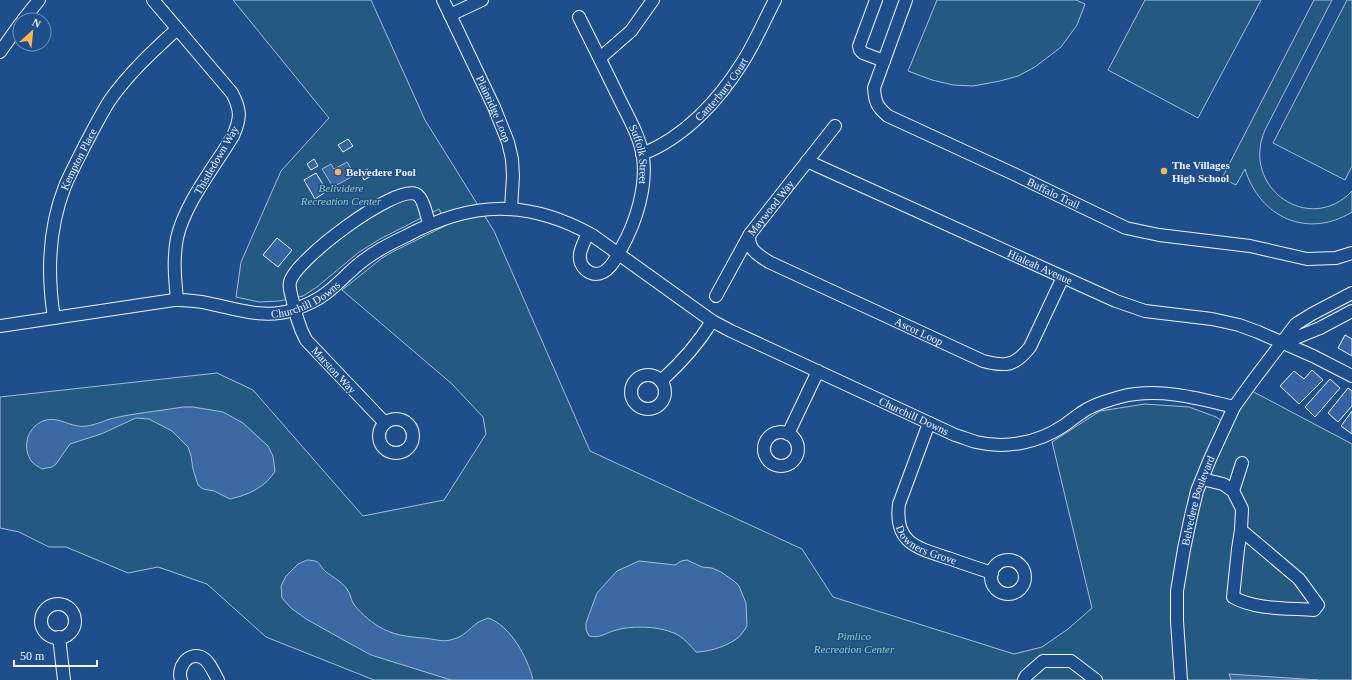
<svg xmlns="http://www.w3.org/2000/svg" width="1352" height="680" viewBox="0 0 1352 680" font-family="Georgia,serif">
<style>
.green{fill:#245a82;stroke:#a8bbd7}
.water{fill:#3b69a3;stroke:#a8bbd7}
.building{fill:#3563a3;stroke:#f2f6ff}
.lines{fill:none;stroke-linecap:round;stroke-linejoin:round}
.minor-casing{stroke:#f2f6ff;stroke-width:14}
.minor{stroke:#1f4e8c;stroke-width:12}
.poi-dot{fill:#ffb74d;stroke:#1f4e8c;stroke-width:1.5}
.labels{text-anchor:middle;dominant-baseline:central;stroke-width:3;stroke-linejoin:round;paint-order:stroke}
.street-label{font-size:11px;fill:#f2f6ff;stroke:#1f4e8c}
.poi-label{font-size:11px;font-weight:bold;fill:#f2f6ff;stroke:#1f4e8c;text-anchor:start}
.park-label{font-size:11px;font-style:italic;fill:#97c8a6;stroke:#1f4e8c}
</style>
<rect width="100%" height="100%" fill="#1f4e8c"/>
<!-- green -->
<path class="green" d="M 233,0 L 371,0 L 425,120 L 494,231 L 590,451 L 802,549 L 833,597 L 1014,654 L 1042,647 L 1068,629 L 1092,608 L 1052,442 L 1100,411 L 1145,404 L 1189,407 L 1216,417 L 1229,425 L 1250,390 L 1352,444 L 1352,680 L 374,680 L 266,637 L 207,584 L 158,567 L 128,573 L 66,547 L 49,547 L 19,532 L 0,528 L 0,397 L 217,373 L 253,390 L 363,516 L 444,500 L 486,434 L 483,417 L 452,384 L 342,290 L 382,258 L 394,251 L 447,225 L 439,209 L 380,239 L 359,252 L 317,287 L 303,296 L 279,301 L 259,302 L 236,297 L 241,262 L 281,171 L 329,118 Z
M 937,0 L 1076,0 L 1085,4 L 1077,25 L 1061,47 L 1035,67 L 1018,76 L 1000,81 L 973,86 L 953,85 L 932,80 L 908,71 Z
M 1145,0 L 1261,0 L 1198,118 L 1108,70 Z
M 1314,0 L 1332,0 L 1265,130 C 1240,188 1310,236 1352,191 L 1352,212 C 1308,239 1260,218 1245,169 L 1236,185 L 1222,178 Z
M 1347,0 L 1352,0 L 1352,166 L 1345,180 L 1273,143 Z"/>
<!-- water -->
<path class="water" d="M 347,162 L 355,175 L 333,187 L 322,169 L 331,164 L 334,169 Z
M 183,407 L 193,407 L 223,412 L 243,423 L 268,446 L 273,456 L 275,471 C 266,487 248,495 230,499 L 214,491 L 203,489 L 198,485 L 193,469 L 191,456 L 188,447 L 172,431 L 149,419 L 136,418 L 101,434 L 70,444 L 56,464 L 52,467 L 42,469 C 39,467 35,465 32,462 C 22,449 26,428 43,421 C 56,416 65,424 78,426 C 88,428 101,422 110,419 C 134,413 159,411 183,407 Z
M 307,560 C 323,561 317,564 326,572 C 333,577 342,582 347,589 C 350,593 351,599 353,603 C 358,611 370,621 378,626 C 392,635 408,637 424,638 C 436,639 442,643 454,639 C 464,636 469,629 477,623 C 480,621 484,620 488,618 C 510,625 528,658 533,680 L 451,680 L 371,655 L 349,643 L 306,619 L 291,608 L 282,598 L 281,586 L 286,576 L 298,564 Z
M 687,560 L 702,567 L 712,568 L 721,572 L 734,581 L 739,586 L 746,603 L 747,626 C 744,631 740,637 735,640 C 724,647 708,652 696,652 C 690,645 683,637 674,633 C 658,626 630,625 613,631 C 602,635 600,638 589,636 L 586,630 L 586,623 L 597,593 L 617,571 L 639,561 L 675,565 L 681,561 Z
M 1229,674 L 1318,680 L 1231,680 Z"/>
<!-- building -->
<path class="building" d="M 348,139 L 353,146 L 343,152 L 338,145 Z
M 314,159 L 318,166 L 311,170 L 307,164 Z
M 367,169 L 371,176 L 364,180 L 361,173 Z
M 316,173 L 327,191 L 315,199 L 304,180 Z
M 277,238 L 292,250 L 278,267 L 263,255 Z
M 1345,335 L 1352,339 L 1352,356 L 1338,348 Z
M 1312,370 L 1323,380 L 1299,404 L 1280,386 L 1294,371 L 1304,379 Z
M 1330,379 L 1340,388 L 1315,417 L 1305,407 Z
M 1348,388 L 1352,391 L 1352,406 L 1338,422 L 1328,413 Z
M 1352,411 L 1352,434 L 1341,426 Z"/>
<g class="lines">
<!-- minor casing -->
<g class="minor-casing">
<g id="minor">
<path d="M 153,0 L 232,93 C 241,110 241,118 233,136 C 215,166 185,203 177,238 C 173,259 175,279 177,300"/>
<path id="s1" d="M 443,0 L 494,107 L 508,142 L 512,159 L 513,176 L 511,209"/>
<path d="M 876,0 L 859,46 L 860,50 L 863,53 L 884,61"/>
<path id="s2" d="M 906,0 L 874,88 C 875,102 877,107 888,116 L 1016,175 L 1126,228 L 1159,235 L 1250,246 L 1307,259 L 1336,258 L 1352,253"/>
<path d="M 450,15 L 482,0"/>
<path id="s3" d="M 579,17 C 592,43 605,69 618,96 C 627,115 640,136 643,157 C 647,187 636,222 622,247 C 616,258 609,274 596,274 C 592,274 588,272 585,269 C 574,258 583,245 588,233"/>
<path d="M 23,20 L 39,0"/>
<path d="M 0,52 L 20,24"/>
<path d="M 600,58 L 631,31 L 653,0"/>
<path id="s4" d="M 642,154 C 684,138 719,100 742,63 C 755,43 764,21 775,0"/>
<path id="s5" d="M 807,161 L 1116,301 L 1145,311 L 1212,319 L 1239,325 L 1258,332 L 1313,356 L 1352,376"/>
<path id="s6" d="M 750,234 C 746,248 758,255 769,262 L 983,361 C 1006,367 1015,366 1030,347 L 1063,277"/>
<path id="s7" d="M 716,296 L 750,234 L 835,126"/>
<path id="s8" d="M 54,318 C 47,273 48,229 65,186 C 71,172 78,159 85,145 C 93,130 101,114 110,100 C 129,73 153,51 177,29"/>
<path id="s9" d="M 0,326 L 174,300 C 215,298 253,323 293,310 C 304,306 316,301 325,294 C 339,284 350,270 364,260 C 377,250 391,243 406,236 C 471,201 527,199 592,235 L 712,321 L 731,331 L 955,435 C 962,437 969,440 976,442 C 1005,449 1038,443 1063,426 C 1069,422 1075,417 1081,413 C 1092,405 1106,401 1120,397 C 1157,387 1198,398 1234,407"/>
<path d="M 1283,343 L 1320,328 L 1352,311"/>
<circle cx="648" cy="392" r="17"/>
<path d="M 661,381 C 681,363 698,344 712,321"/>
<circle cx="396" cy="436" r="17"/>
<path d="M 385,423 L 306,340 C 298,325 295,311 291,294 C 290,290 289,287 290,282 C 295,260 394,185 416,194 C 423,197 427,216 429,224"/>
<path id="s10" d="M 929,423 L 899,504 C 894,543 917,548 948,558 C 962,563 977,568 992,573"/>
<circle cx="781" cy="449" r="17"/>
<path d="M 788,434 L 818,371"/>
<path d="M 1202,479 L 1223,484 L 1233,491 L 1242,509 L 1241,530 L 1238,549 L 1233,597 C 1255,610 1289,608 1314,610 L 1318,605 L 1299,579 L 1241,530"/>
<path d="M 1233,491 L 1242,463"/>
<circle cx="1008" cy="577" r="17"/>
<circle cx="58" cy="621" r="17"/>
<path d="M 59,637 L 64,680"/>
<path d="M 181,680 C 177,668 187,652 201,657 C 209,660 214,673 218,680"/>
<path d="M 1024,680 L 1026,676 L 1043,661 L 1071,661 L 1096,680"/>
<path id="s11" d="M 1181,680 L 1177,621 L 1177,591 L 1184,549 L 1191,516 L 1197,491 L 1210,459 L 1234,407 L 1252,382 L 1296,324 L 1312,314 L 1352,293"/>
</g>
</g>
<!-- minor -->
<use href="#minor" class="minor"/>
</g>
<!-- markers -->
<g class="poi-dot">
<circle cx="1164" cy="171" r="4"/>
<circle cx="338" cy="172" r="4"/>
</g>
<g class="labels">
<!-- street labels -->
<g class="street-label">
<text stroke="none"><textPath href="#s4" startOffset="104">Canterbury Court</textPath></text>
<text stroke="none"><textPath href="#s1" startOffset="120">Plainridge Loop</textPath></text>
<text stroke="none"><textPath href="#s3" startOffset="151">Suffolk Street</textPath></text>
<text stroke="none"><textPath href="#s8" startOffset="164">Kempton Place</textPath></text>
<text transform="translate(216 160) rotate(-60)">Thistledown Way</text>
<text stroke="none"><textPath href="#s2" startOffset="309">Buffalo Trail</textPath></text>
<text stroke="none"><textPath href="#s7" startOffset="104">Maywood Way</textPath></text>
<text stroke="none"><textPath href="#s5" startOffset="256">Hialeah Avenue</textPath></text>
<text stroke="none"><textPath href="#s9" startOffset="312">Churchill Downs</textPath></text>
<text stroke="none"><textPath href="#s6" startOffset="202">Ascot Loop</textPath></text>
<text transform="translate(334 370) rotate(47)">Marston Way</text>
<text stroke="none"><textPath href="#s9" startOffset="999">Churchill Downs</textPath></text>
<text stroke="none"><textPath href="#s11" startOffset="182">Belvedere Boulevard</textPath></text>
<text stroke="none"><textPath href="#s10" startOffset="143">Downers Grove</textPath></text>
</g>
<!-- poi labels -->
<g class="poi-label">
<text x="1172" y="165">The Villages<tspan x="1172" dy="13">High School</tspan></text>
<text x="346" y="172">Belvedere Pool</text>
</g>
<!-- park labels -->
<g class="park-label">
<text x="341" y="188">Belividere<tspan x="341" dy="13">Recreation Center</tspan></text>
<text x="854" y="636">Pimlico<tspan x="854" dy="13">Recreation Center</tspan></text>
</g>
</g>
<!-- north arrow -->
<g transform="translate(32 32) rotate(27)"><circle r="19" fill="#1f4e8c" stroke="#7391ba"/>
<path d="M0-3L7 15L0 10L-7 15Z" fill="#ffb74d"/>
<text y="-6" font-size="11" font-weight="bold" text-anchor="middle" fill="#f2f6ff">N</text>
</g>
<!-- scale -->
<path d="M14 660v6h83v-6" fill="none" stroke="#f2f6ff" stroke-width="2"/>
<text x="20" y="660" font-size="12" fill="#f2f6ff" stroke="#1f4e8c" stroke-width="3" paint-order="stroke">50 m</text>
</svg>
